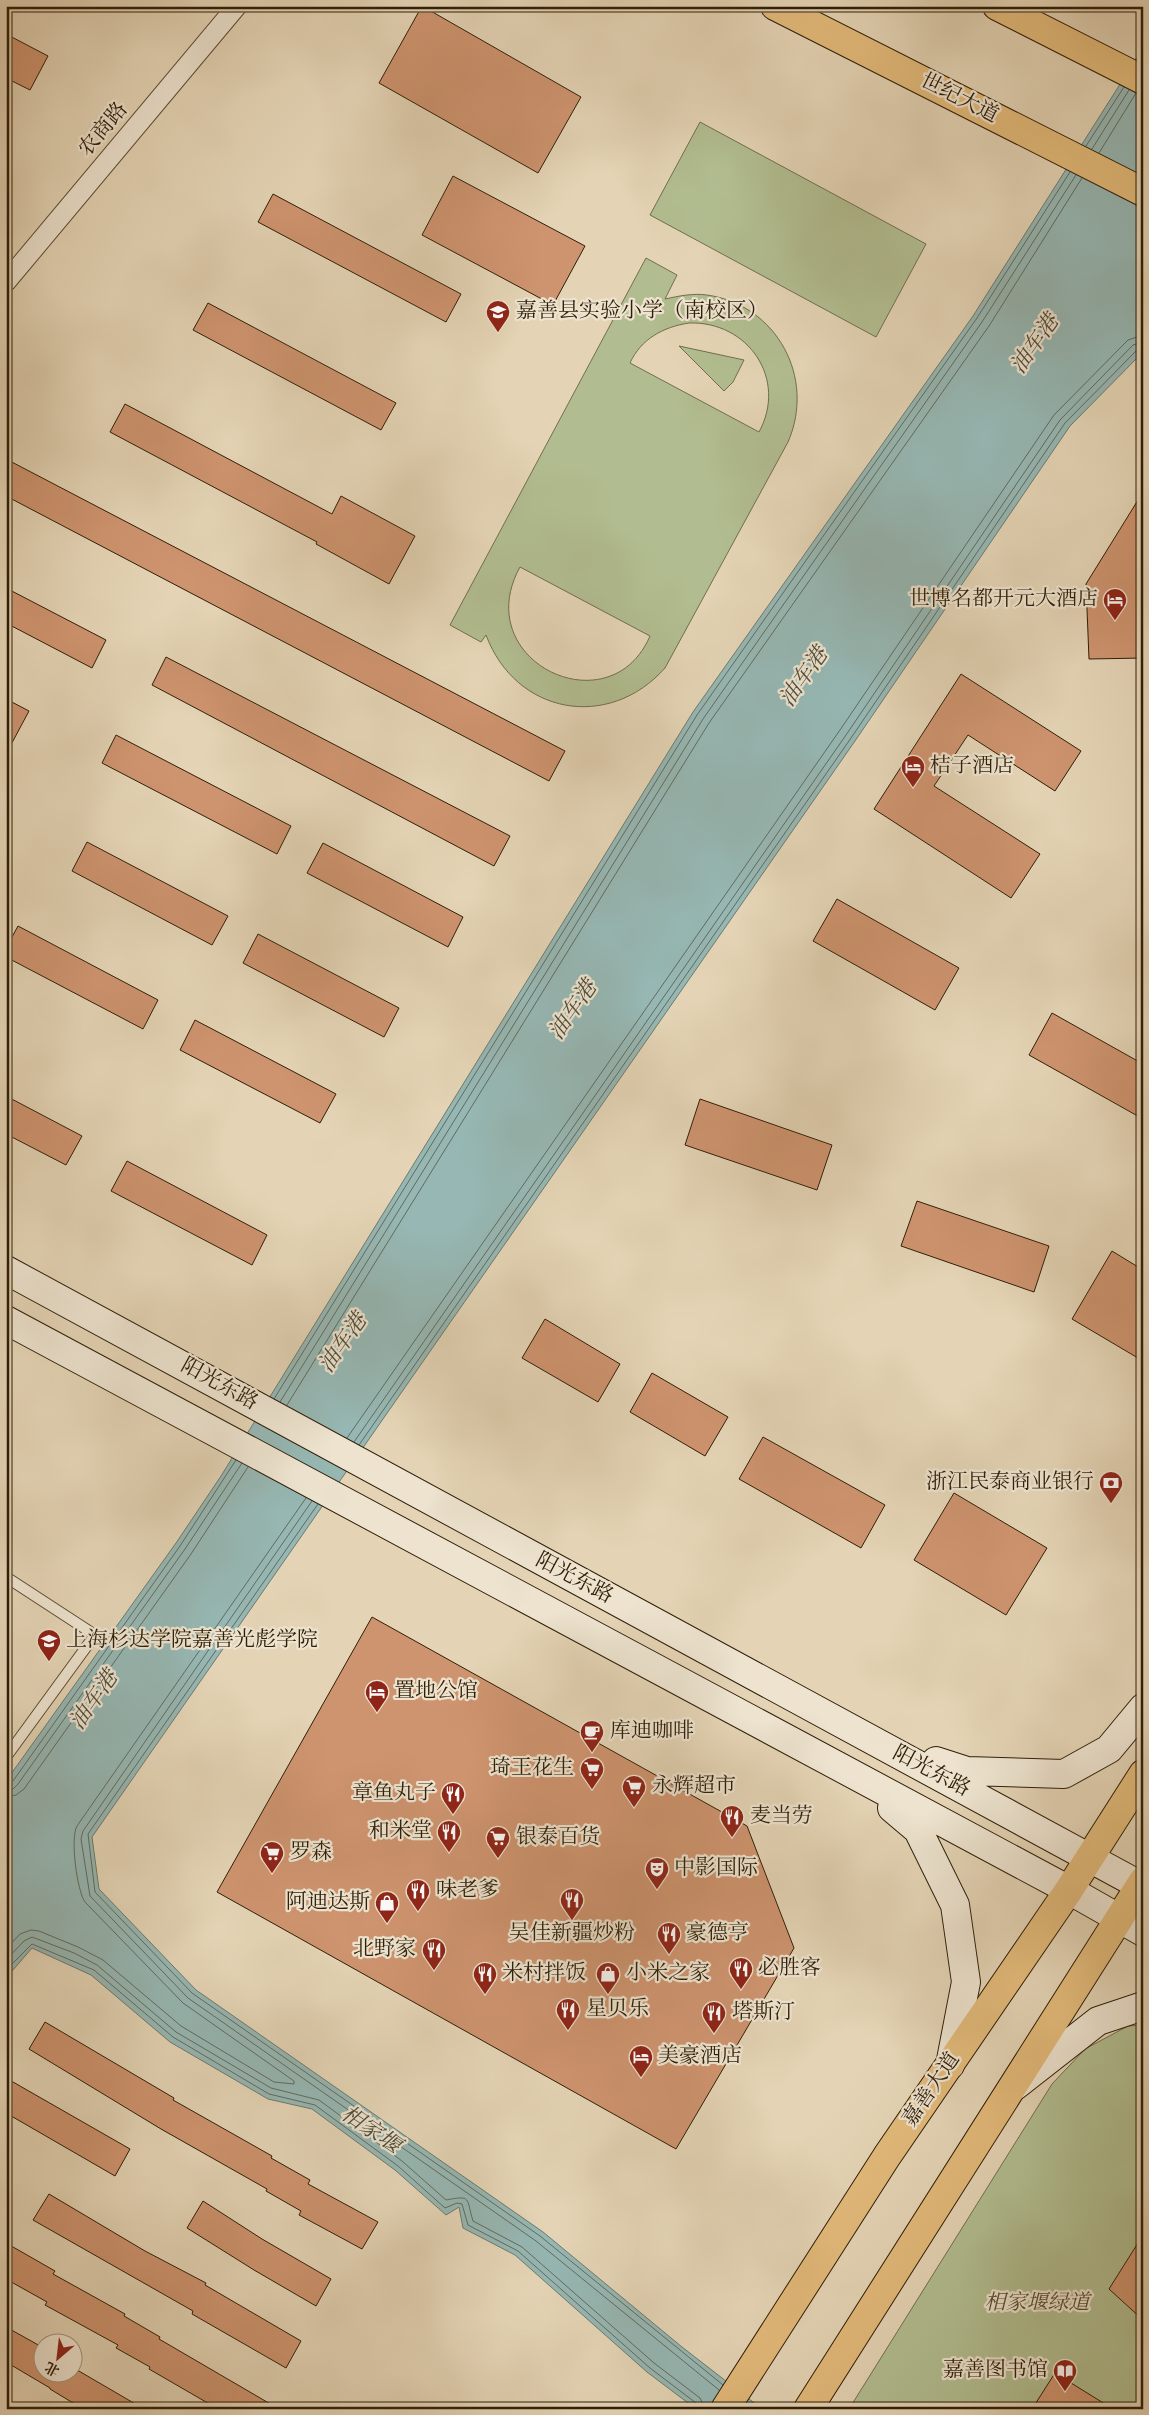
<svg xmlns="http://www.w3.org/2000/svg" width="1149" height="2415" viewBox="0 0 1149 2415" font-family="'Sorts Mill Goudy','Noto Serif SC',serif">
<style>
.green{fill:#b1bd90;stroke:#706e4c;fill-rule:evenodd}
.water{fill:#96b7b3;stroke:#6c7a6f}
.lines{fill:none;stroke-linecap:round;stroke-linejoin:round}
.shore{stroke:#626a5e;stroke-width:1}
.building{fill:#ce946f;stroke:#2e1e08}
.lane-casing{stroke:#5c4c33;stroke-width:12}
.street-casing{stroke:#5c4c33;stroke-width:21}
.secondary-casing{stroke:#2e1e08;stroke-width:30}
.primary-casing{stroke:#2e1e08;stroke-width:30}
.lane{stroke:#ede3cf;stroke-width:10}
.street{stroke:#ede3cf;stroke-width:19}
.secondary{stroke:#ede3cf;stroke-width:28}
.primary{stroke:#e2ba7a;stroke-width:28}
.labels{text-anchor:middle;dominant-baseline:central;stroke-width:4.5;stroke-linejoin:round;paint-order:stroke}
.street-label{font-size:21px;fill:#2e1e08;stroke:#ede3cf}
.poi-label{font-size:21px;fill:#2e1e08;stroke:#ede3cf;text-anchor:start}
.park-label{font-size:21px;font-style:italic;fill:#554e31;stroke:#ede3cf}
.water-label{font-size:22px;font-style:italic;fill:#4d4c3b;stroke:#ede3cf}
</style>
<rect width="100%" height="100%" fill="#e4d4b5"/>
<filter id="stains"><feTurbulence type="fractalNoise" baseFrequency=".004" numOctaves="4"/><feColorMatrix values="0 0 0 0 .2 0 0 0 0 .09 0 0 0 0 .02 0 0 0 .5 -.17"/></filter>
<radialGradient id="worn" r=".72"><stop offset=".6" stop-color="#630" stop-opacity="0"/><stop offset="1" stop-color="#630" stop-opacity=".3"/></radialGradient>
<!-- green -->
<path class="green" d="M 700,122 L 926,244 L 876,337 L 650,215 Z
M 646,258 L 677,275 L 665,299 C 679,296 693,293 707,295 C 777,305 816,378 788,442 L 665,668 C 609,731 516,715 486,635 L 481,642 L 450,625 ZM 689,323 C 748,321 788,379 759,432 L 630,363 C 641,339 663,327 689,323 ZM 520,567 L 650,636 C 610,729 468,661 520,567 Z
M 679,346 L 744,360 L 733,382 L 724,391 Z
M 1143,2025 L 1143,2409 L 849,2409 L 1052,2084 L 1085,2049 L 1128,2026 Z"/>
<!-- water -->
<path class="water" d="M 1143,48 L 1143,352 L 1070,426 L 855,741 L 92,1837 L 99,1889 L 196,1990 L 543,2232 L 682,2347 L 762,2409 L 696,2409 L 647,2372 L 515,2255 L 463,2228 L 459,2207 L 446,2215 L 395,2170 L 312,2109 L 268,2099 L 170,2042 L 91,1975 L 32,1948 L 6,1978 L 6,1781 L 176,1543 L 221,1476 L 693,712 L 973,316 Z"/>
<g class="lines">
<!-- shore -->
<path class="shore" d="M 1086,146 L 1124,87
M 1092,149 L 1129,90
M 1099,153 L 1136,93
M 274,1399 L 697,715 L 977,318 L 1070,172
M 280,1402 L 703,719 L 982,322 L 1076,175
M 287,1405 L 709,723 L 989,326 L 1082,178
M 347,1438 L 840,730 L 1054,415 L 1128,340 L 1143,335
M 354,1442 L 846,735 L 1060,420 L 1133,345 L 1143,342
M 359,1445 L 851,738 L 1065,423 L 1137,350 L 1143,348
M 312,1501 L 83,1831 L 81,1839 L 90,1896 L 188,1998 L 536,2241 L 719,2390
M 318,1504 L 88,1834 L 95,1892 L 192,1993 L 540,2236 L 723,2385
M 6,1783 L 13,1781 L 180,1546 L 236,1460
M 6,1790 L 13,1789 L 18,1784 L 185,1549 L 242,1463
M 6,1797 L 16,1795 L 24,1789 L 191,1554 L 248,1467
M 6,1949 L 20,1934 L 31,1930 L 39,1931 L 78,1947 L 103,1960 L 181,2026 L 274,2082 L 294,2084 L 294,2081 L 183,2003 L 85,1902 C 77,1891 70,1838 77,1826 L 306,1498
M 6,1960 L 24,1941 L 32,1937 L 74,1953 L 97,1965 L 176,2032 L 271,2088 L 319,2100 L 402,2161 L 446,2200 C 472,2195 466,2198 473,2221 L 522,2247 L 654,2363 L 700,2398 L 705,2409
M 6,1970 L 32,1944 L 94,1970 L 173,2037 L 269,2094 L 315,2105 L 398,2166 L 445,2208 L 457,2203 L 462,2204 L 468,2225 L 518,2251 L 650,2368 L 696,2403 L 699,2409"/>
</g>
<!-- building -->
<path class="building" d="M 422,6 L 581,97 L 538,173 L 379,83 Z
M 6,34 L 48,56 L 30,90 L 6,78 Z
M 453,176 L 585,246 L 553,305 L 422,235 Z
M 273,194 L 461,294 L 446,322 L 258,222 Z
M 208,303 L 396,403 L 381,430 L 193,330 Z
M 125,404 L 332,514 L 341,496 L 415,536 L 389,584 L 316,544 L 317,542 L 110,432 Z
M 6,459 L 565,751 L 549,781 L 6,496 Z
M 1143,492 L 1143,658 L 1089,659 L 1086,584 Z
M 6,588 L 106,640 L 92,668 L 6,623 Z
M 166,657 L 510,836 L 494,866 L 152,685 Z
M 961,674 L 1081,751 L 1055,791 L 968,735 L 934,786 L 1040,854 L 1011,898 L 874,809 Z
M 6,699 L 29,711 L 6,754 Z
M 116,735 L 291,826 L 277,854 L 102,763 Z
M 87,842 L 228,916 L 212,945 L 72,871 Z
M 323,843 L 463,917 L 448,947 L 307,873 Z
M 837,899 L 959,968 L 935,1010 L 813,941 Z
M 18,926 L 158,1000 L 143,1029 L 6,957 L 6,948 Z
M 258,934 L 399,1008 L 384,1037 L 243,963 Z
M 1052,1013 L 1143,1064 L 1143,1119 L 1029,1055 Z
M 195,1020 L 336,1094 L 320,1123 L 180,1050 Z
M 6,1096 L 82,1136 L 66,1165 L 6,1134 Z
M 700,1099 L 832,1145 L 817,1190 L 685,1145 Z
M 127,1161 L 267,1235 L 252,1265 L 111,1191 Z
M 917,1201 L 1049,1246 L 1034,1292 L 901,1246 Z
M 1112,1251 L 1143,1270 L 1143,1361 L 1072,1319 Z
M 545,1319 L 620,1364 L 598,1402 L 522,1358 Z
M 652,1373 L 728,1417 L 705,1456 L 630,1412 Z
M 763,1437 L 885,1505 L 861,1548 L 739,1479 Z
M 954,1493 L 1047,1548 L 1006,1615 L 914,1560 Z
M 372,1617 L 747,1826 L 794,1948 L 676,2149 L 217,1892 Z
M 45,2022 L 174,2098 L 173,2100 L 272,2156 L 271,2158 L 310,2180 L 308,2184 L 378,2222 L 362,2249 L 299,2215 L 301,2211 L 266,2191 L 267,2189 L 161,2129 L 29,2049 Z
M 6,2078 L 130,2149 L 115,2176 L 6,2113 Z
M 49,2194 L 145,2251 L 206,2283 L 205,2285 L 301,2341 L 286,2368 L 192,2314 L 193,2311 L 33,2220 Z
M 203,2201 L 262,2239 L 331,2279 L 316,2306 L 254,2270 L 187,2228 Z
M 1143,2235 L 1143,2320 L 1109,2289 Z
M 6,2243 L 55,2271 L 53,2274 L 125,2314 L 124,2316 L 160,2337 L 159,2339 L 279,2409 L 218,2409 L 149,2369 L 150,2367 L 116,2348 L 118,2345 L 45,2305 L 47,2302 L 6,2279 Z
M 6,2327 L 42,2347 L 42,2372 L 72,2372 L 72,2367 L 144,2409 L 83,2409 L 50,2389 L 50,2388 L 6,2362 Z
M 1055,2373 L 1113,2409 L 1032,2409 Z"/>
<g class="lines">
<!-- lane casing -->
<g class="lane-casing">
<path id="lane" d="M 6,1577 L 95,1635 L 6,1757"/>
</g>
<!-- street casing -->
<g class="street-casing">
<path id="street" d="M 6,282 L 237,6"/>
</g>
<!-- secondary casing -->
<g class="secondary-casing">
<path id="secondary" d="M 6,1270 L 1143,1887
M 6,1320 L 1069,1890 L 1143,1932
M 936,1761 L 967,1771 L 1064,1774 L 1109,1749 L 1143,1708
M 892,1808 L 918,1830 L 955,1905 L 966,1982 L 950,2065
M 1015,2086 L 1098,2021 L 1143,2006"/>
</g>
<!-- primary casing -->
<g class="primary-casing">
<path id="primary" d="M 775,6 L 1143,192
M 997,6 L 1143,80
M 725,2409 L 887,2156 L 1069,1890 L 1143,1774
M 808,2409 L 1143,1881"/>
</g>
<!-- lane -->
<use href="#lane" class="lane"/>
<!-- street -->
<use href="#street" class="street"/>
<!-- secondary -->
<use href="#secondary" class="secondary"/>
<!-- primary -->
<use href="#primary" class="primary"/>
</g>
<!-- icons -->
<defs>
<g id="school-pin" transform="scale(1.25)"><path d="M0 17L-7.5 6A9.5 9.5 0 1 1 7.5 6Z" fill="#8f2418" stroke="#ede3cf"/><path d="M0-5L7-2L0 1L-7-2ZM-4 1L0 2.5L4 1V4Q0 6-4 4Z" fill="#fff"/></g>
<g id="hotel-pin" transform="scale(1.25)"><path d="M0 17L-7.5 6A9.5 9.5 0 1 1 7.5 6Z" fill="#8f2418" stroke="#ede3cf"/><path d="M-6-4.5h1.5V1H6V5H4.5V3h-9V5H-6ZM-4 0a1.8 1.8 0 1 1 3.6 0ZM.5 0V-2.5h3Q6-2.5 6 0Z" fill="#fff"/></g>
<g id="bank-pin" transform="scale(1.25)"><path d="M0 17L-7.5 6A9.5 9.5 0 1 1 7.5 6Z" fill="#8f2418" stroke="#ede3cf"/><path d="M-6-4H6V4H-6ZM0-2.3a2.3 2.3 0 1 0 0 4.6a2.3 2.3 0 1 0 0-4.6Z" fill="#fff"/></g>
<g id="university-pin" transform="scale(1.25)"><path d="M0 17L-7.5 6A9.5 9.5 0 1 1 7.5 6Z" fill="#8f2418" stroke="#ede3cf"/><path d="M0-5L7-2L0 1L-7-2ZM-4 1L0 2.5L4 1V4Q0 6-4 4Z" fill="#fff"/></g>
<g id="cafe-pin" transform="scale(1.25)"><path d="M0 17L-7.5 6A9.5 9.5 0 1 1 7.5 6Z" fill="#8f2418" stroke="#ede3cf"/><path d="M-5.5-4.5H6V0H3Q3 3.5 0 3.5H-2.5Q-5.5 3.5-5.5 0ZM3-3.2v2h1.7v-2ZM-6 4.5H4V6H-6Z" fill="#fff"/></g>
<g id="supermarket-pin" transform="scale(1.25)"><path d="M0 17L-7.5 6A9.5 9.5 0 1 1 7.5 6Z" fill="#8f2418" stroke="#ede3cf"/><path d="M-6-5.5h2.5l.6 2H6L4.5 2H-2.5L-4.4-4H-6ZM-1.5 3.2a1.3 1.3 0 1 0 .1 0ZM3 3.2a1.3 1.3 0 1 0 .1 0Z" fill="#fff"/></g>
<g id="restaurant-pin" transform="scale(1.25)"><path d="M0 17L-7.5 6A9.5 9.5 0 1 1 7.5 6Z" fill="#8f2418" stroke="#ede3cf"/><path d="M-5-6h1v4h1v-4h1v4h1v-4h1v5L-1.5 .5V6h-2V.5L-5-1ZM5-6V6H3V1.5H1.5Q1.5-4 5-6Z" fill="#fff"/></g>
<g id="theatre-pin" transform="scale(1.25)"><path d="M0 17L-7.5 6A9.5 9.5 0 1 1 7.5 6Z" fill="#8f2418" stroke="#ede3cf"/><path d="M-5-5.5Q0-4 5-5.5V0Q5 5 0 6Q-5 5-5 0ZM-3.3-2.5H-1v1.5H-3.3ZM1-2.5H3.3v1.5H1ZM-2.8 1Q0 5.5 2.8 1Z" fill="#fff"/></g>
<g id="shop-pin" transform="scale(1.25)"><path d="M0 17L-7.5 6A9.5 9.5 0 1 1 7.5 6Z" fill="#8f2418" stroke="#ede3cf"/><path d="M-5-2.5h2.3a2.7 3.5 0 0 1 5.4 0H5L5.5 6h-11ZM-1.5-2.5h3a1.5 2.3 0 0 0-3 0Z" fill="#fff"/></g>
<g id="library-pin" transform="scale(1.25)"><path d="M0 17L-7.5 6A9.5 9.5 0 1 1 7.5 6Z" fill="#8f2418" stroke="#ede3cf"/><path d="M-6-4Q-3-5.5-.7-3.5V5Q-3 3-6 4ZM6-4Q3-5.5 .7-3.5V5Q3 3 6 4Z" fill="#fff"/></g>
</defs>
<g fill-rule="evenodd">
<use href="#school-pin" x="498" y="312"/>
<use href="#hotel-pin" x="1115" y="600"/>
<use href="#hotel-pin" x="913" y="767"/>
<use href="#bank-pin" x="1111" y="1483"/>
<use href="#university-pin" x="49" y="1641"/>
<use href="#hotel-pin" x="377" y="1692"/>
<use href="#cafe-pin" x="592" y="1732"/>
<use href="#supermarket-pin" x="592" y="1769"/>
<use href="#supermarket-pin" x="634" y="1787"/>
<use href="#restaurant-pin" x="453" y="1794"/>
<use href="#restaurant-pin" x="732" y="1817"/>
<use href="#restaurant-pin" x="449" y="1832"/>
<use href="#supermarket-pin" x="498" y="1838"/>
<use href="#supermarket-pin" x="272" y="1853"/>
<use href="#theatre-pin" x="657" y="1869"/>
<use href="#restaurant-pin" x="418" y="1891"/>
<use href="#restaurant-pin" x="572" y="1900"/>
<use href="#shop-pin" x="387" y="1903"/>
<use href="#restaurant-pin" x="669" y="1934"/>
<use href="#restaurant-pin" x="434" y="1950"/>
<use href="#restaurant-pin" x="741" y="1969"/>
<use href="#restaurant-pin" x="485" y="1974"/>
<use href="#shop-pin" x="608" y="1974"/>
<use href="#restaurant-pin" x="568" y="2010"/>
<use href="#restaurant-pin" x="714" y="2013"/>
<use href="#hotel-pin" x="641" y="2057"/>
<use href="#library-pin" x="1065" y="2371"/>
</g>
<g class="labels">
<!-- street labels -->
<g class="street-label">
<text transform="translate(959 99) rotate(27)">世纪大道</text>
<text transform="translate(104 130) rotate(-50)">农商路</text>
<text transform="translate(219 1385) rotate(29)">阳光东路</text>
<text transform="translate(574 1579) rotate(28)">阳光东路</text>
<text transform="translate(931 1772) rotate(28)">阳光东路</text>
<text transform="translate(932 2090) rotate(-56)">嘉善大道</text>
</g>
<!-- poi labels -->
<g class="poi-label">
<text x="516" y="312">嘉善县实验小学（南校区）</text>
<text x="1098" y="600" text-anchor="end">世博名都开元大酒店</text>
<text x="930" y="767">桔子酒店</text>
<text x="1094" y="1483" text-anchor="end">浙江民泰商业银行</text>
<text x="66" y="1641">上海杉达学院嘉善光彪学院</text>
<text x="394" y="1692">置地公馆</text>
<text x="610" y="1732">库迪咖啡</text>
<text x="574" y="1769" text-anchor="end">琦王花生</text>
<text x="652" y="1787">永辉超市</text>
<text x="436" y="1794" text-anchor="end">章鱼丸子</text>
<text x="750" y="1817">麦当劳</text>
<text x="432" y="1832" text-anchor="end">和米堂</text>
<text x="516" y="1838">银泰百货</text>
<text x="290" y="1853">罗森</text>
<text x="674" y="1869">中影国际</text>
<text x="436" y="1891">味老爹</text>
<text x="370" y="1903" text-anchor="end">阿迪达斯</text>
<text x="572" y="1934" text-anchor="middle">吴佳新疆炒粉</text>
<text x="686" y="1934">豪德亨</text>
<text x="416" y="1950" text-anchor="end">北野家</text>
<text x="758" y="1969">必胜客</text>
<text x="502" y="1974">米村拌饭</text>
<text x="626" y="1974">小米之家</text>
<text x="586" y="2010">星贝乐</text>
<text x="732" y="2013">塔斯汀</text>
<text x="658" y="2057">美豪酒店</text>
<text x="1048" y="2371" text-anchor="end">嘉善图书馆</text>
</g>
<!-- park labels -->
<g class="park-label">
<text x="1037" y="2304">相家堰绿道</text>
</g>
<!-- water labels -->
<g class="water-label">
<text transform="translate(1036 345) rotate(-55)">油车港</text>
<text transform="translate(805 678) rotate(-55)">油车港</text>
<text transform="translate(574 1011) rotate(-55)">油车港</text>
<text transform="translate(344 1344) rotate(-55)">油车港</text>
<text transform="translate(95 1701) rotate(-55)">油车港</text>
<text transform="translate(370 2131) rotate(34)">相家堰</text>
</g>
</g>
<!-- margin -->
<rect width="1149" height="2415" fill="none" stroke="#e4d4b5" stroke-width="25"/>
<rect x="8" y="8" width="1134" height="2400" fill="none" stroke="#2e1e08" stroke-width="2.5"/>
<rect x="12" y="12" width="1124" height="2390" fill="none" stroke="#2e1e08"/>
<!-- north arrow -->
<g transform="translate(58 2358) rotate(208)"><circle r="24" fill="#ede3cf" stroke="#a1947f"/>
<path d="M0-4L9 19L0 12L-9 19Z" fill="#8f2418"/>
<text y="-8" font-size="14" font-weight="bold" text-anchor="middle" fill="#2e1e08">北</text>
</g>
<rect width="100%" height="100%" filter="url(#stains)"/>
<rect width="100%" height="100%" fill="url(#worn)"/>
</svg>
